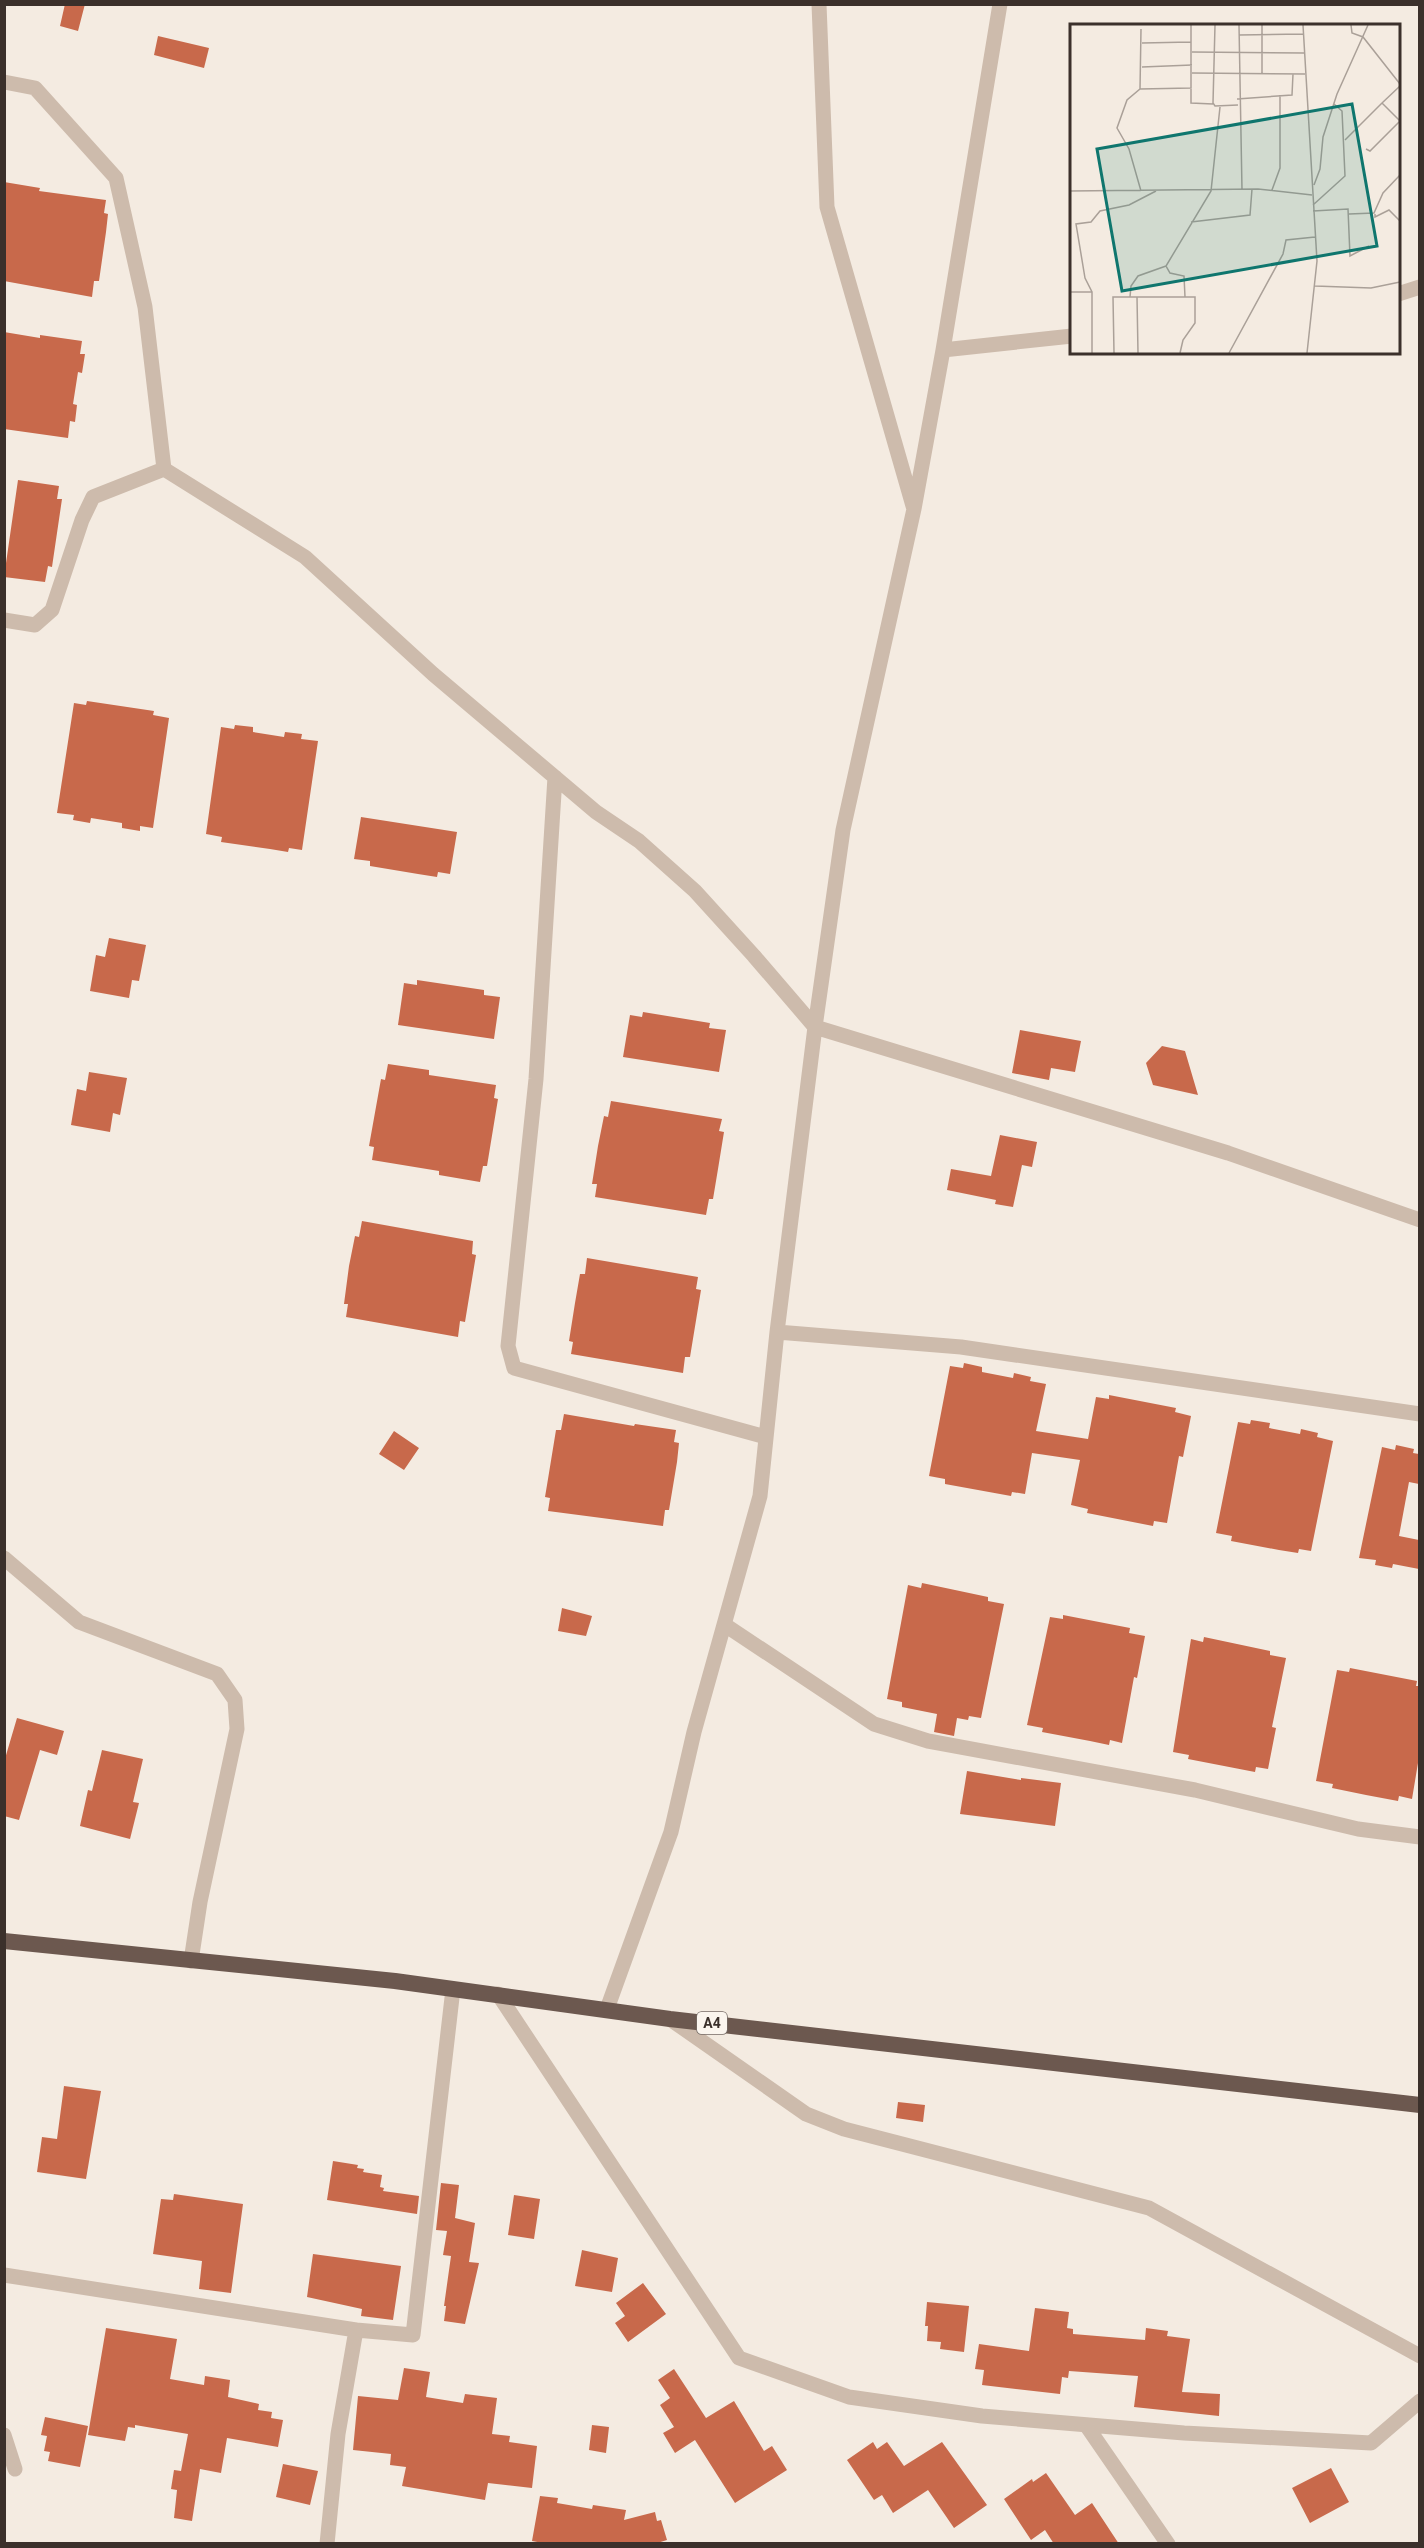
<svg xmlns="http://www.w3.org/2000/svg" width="1424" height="2548" viewBox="0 0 1424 2548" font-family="Roboto,sans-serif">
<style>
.building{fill:#c8694b}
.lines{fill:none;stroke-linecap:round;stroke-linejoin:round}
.minor{stroke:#cdbbac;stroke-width:15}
.trunk{stroke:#6c584f;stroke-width:16}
.labels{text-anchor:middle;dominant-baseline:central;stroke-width:4.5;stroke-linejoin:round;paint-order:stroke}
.shield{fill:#fbf5ee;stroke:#756b66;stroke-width:1.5}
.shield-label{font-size:14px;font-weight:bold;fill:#3b302b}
.inset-road{fill:none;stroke:#aaa098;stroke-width:1.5}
.view{fill:#0f766e;fill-opacity:0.15;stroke:#0f766e;stroke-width:3}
.inset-edge{fill:none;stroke:#3b302b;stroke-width:3}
</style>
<rect width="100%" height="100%" fill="#f4ebe1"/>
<!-- building -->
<path class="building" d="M 65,4 L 85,4 L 78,31 L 60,26 Z
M 158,36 L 209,48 L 204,68 L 154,55 Z
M 4,182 L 40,188 L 39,191 L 106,200 L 104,213 L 108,214 L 106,232 L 99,281 L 94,281 L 92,297 L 4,281 Z
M 4,332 L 40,338 L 40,335 L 82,341 L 80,354 L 85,354 L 82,373 L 78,372 L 73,404 L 77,405 L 75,422 L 70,421 L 68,438 L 4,429 Z
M 18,480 L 59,486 L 57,499 L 62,499 L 52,567 L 48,566 L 45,582 L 4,577 Z
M 87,701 L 154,711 L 153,715 L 169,718 L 153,828 L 140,826 L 140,831 L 122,828 L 122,823 L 91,818 L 90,823 L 73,820 L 74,815 L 57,813 L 74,703 L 86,705 Z
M 235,725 L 253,727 L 253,732 L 284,737 L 285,732 L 302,734 L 301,739 L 318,741 L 302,850 L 289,848 L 288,852 L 270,849 L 221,842 L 222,837 L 206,834 L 221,727 L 234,729 Z
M 361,817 L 457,832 L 450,874 L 438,872 L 437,877 L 418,874 L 370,866 L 370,861 L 354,859 Z
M 109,938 L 146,945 L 139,981 L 132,980 L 129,998 L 90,991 L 96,955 L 105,957 Z
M 417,980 L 484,990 L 484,995 L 500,997 L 494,1039 L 398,1025 L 404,983 L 417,985 Z
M 643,1012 L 710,1023 L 709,1028 L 726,1030 L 719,1072 L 623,1057 L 630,1015 L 642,1017 Z
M 1020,1030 L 1081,1041 L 1075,1072 L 1051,1068 L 1049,1080 L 1012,1073 Z
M 1162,1046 L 1185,1051 L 1198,1095 L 1153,1085 L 1146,1063 Z
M 388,1064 L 429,1070 L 429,1075 L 496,1085 L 494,1098 L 498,1099 L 487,1166 L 483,1166 L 480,1182 L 439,1175 L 439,1171 L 372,1160 L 374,1147 L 369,1146 L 381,1079 L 385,1080 Z
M 89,1072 L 127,1078 L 120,1115 L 113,1113 L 110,1132 L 71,1125 L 77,1089 L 86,1091 Z
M 611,1101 L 722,1119 L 719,1131 L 724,1132 L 718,1169 L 713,1199 L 709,1199 L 706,1215 L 595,1197 L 597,1184 L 592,1184 L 598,1146 L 604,1116 L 608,1117 Z
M 1000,1135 L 1037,1142 L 1032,1167 L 1022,1165 L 1013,1207 L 995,1204 L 996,1200 L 947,1190 L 951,1169 L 991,1176 Z
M 362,1221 L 473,1241 L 472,1254 L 476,1255 L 465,1322 L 460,1321 L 458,1337 L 346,1317 L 348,1304 L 344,1304 L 349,1266 L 355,1236 L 359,1237 Z
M 587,1258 L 698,1277 L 696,1289 L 701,1290 L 690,1357 L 685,1357 L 683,1373 L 571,1354 L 573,1342 L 569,1341 L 575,1303 L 580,1274 L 585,1274 Z
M 964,1363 L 982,1367 L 982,1372 L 1013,1378 L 1014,1373 L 1031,1377 L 1030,1381 L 1046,1384 L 1036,1431 L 1088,1439 L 1096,1397 L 1109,1399 L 1109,1395 L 1176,1408 L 1175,1412 L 1191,1416 L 1183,1457 L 1179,1456 L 1167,1523 L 1154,1521 L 1153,1526 L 1087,1513 L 1088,1509 L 1071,1505 L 1080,1460 L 1032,1453 L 1025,1494 L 1012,1492 L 1011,1496 L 945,1484 L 945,1479 L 929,1476 L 950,1366 L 963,1368 Z
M 564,1414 L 634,1426 L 635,1424 L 676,1430 L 674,1442 L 679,1443 L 677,1462 L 669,1510 L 665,1510 L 663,1526 L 548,1511 L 550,1498 L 545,1497 L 548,1479 L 556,1430 L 561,1430 Z
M 1251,1420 L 1270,1423 L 1269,1428 L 1300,1434 L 1301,1429 L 1318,1433 L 1317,1437 L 1333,1441 L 1311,1551 L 1299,1549 L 1298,1553 L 1279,1550 L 1231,1541 L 1232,1536 L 1216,1533 L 1238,1422 L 1250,1424 Z
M 394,1431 L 419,1448 L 404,1470 L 379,1454 Z
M 1396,1445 L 1414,1449 L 1413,1453 L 1419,1454 L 1419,1484 L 1409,1482 L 1399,1536 L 1419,1540 L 1419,1569 L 1393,1564 L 1392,1568 L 1375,1565 L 1376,1560 L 1359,1558 L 1382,1447 L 1395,1450 Z
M 922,1583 L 988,1597 L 988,1601 L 1004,1604 L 981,1718 L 969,1716 L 968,1720 L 957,1718 L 954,1736 L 934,1732 L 937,1714 L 902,1707 L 902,1702 L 887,1699 L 908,1585 L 921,1588 Z
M 562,1608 L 592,1616 L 586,1636 L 558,1631 Z
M 1063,1615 L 1130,1628 L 1129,1633 L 1145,1636 L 1137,1678 L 1134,1677 L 1122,1743 L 1110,1740 L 1109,1745 L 1090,1741 L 1042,1732 L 1043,1728 L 1027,1725 L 1050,1617 L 1063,1619 Z
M 1204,1637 L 1270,1651 L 1270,1655 L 1286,1658 L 1272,1727 L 1276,1728 L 1268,1769 L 1256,1767 L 1255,1772 L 1188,1759 L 1189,1755 L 1173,1752 L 1191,1639 L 1203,1642 Z
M 1350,1668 L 1417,1681 L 1416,1686 L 1419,1686 L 1419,1757 L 1412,1799 L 1399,1796 L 1398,1801 L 1366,1795 L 1332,1788 L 1333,1784 L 1316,1781 L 1337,1670 L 1349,1672 Z
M 17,1718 L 64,1731 L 57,1755 L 40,1750 L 19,1820 L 4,1816 L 4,1762 Z
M 102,1750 L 143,1759 L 133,1802 L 139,1803 L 130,1839 L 80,1826 L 88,1790 L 92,1791 Z
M 967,1771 L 1021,1780 L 1021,1778 L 1061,1783 L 1055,1826 L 960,1814 Z
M 64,2086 L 101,2091 L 86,2179 L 37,2172 L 42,2137 L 57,2139 Z
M 898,2102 L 925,2105 L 923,2122 L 896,2118 Z
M 333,2161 L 358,2165 L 357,2168 L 364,2169 L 363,2172 L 382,2175 L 380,2187 L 384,2188 L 383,2191 L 419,2196 L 417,2214 L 327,2200 Z
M 441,2183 L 459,2185 L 455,2218 L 475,2223 L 469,2262 L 479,2263 L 465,2324 L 444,2321 L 446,2306 L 444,2306 L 451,2256 L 443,2255 L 447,2231 L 436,2230 Z
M 174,2194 L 243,2204 L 231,2293 L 199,2289 L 202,2261 L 153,2254 L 161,2199 L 173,2200 Z
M 514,2195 L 540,2199 L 534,2239 L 508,2235 Z
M 582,2250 L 618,2258 L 612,2292 L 575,2286 Z
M 313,2254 L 401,2266 L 393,2320 L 361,2316 L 362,2309 L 307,2297 Z
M 643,2283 L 666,2314 L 628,2342 L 615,2323 L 625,2316 L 616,2303 Z
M 927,2302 L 969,2306 L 964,2352 L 940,2349 L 941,2342 L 927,2341 L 928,2326 L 925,2326 Z
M 1035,2308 L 1069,2312 L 1067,2328 L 1073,2329 L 1073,2334 L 1145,2340 L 1146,2328 L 1168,2331 L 1167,2336 L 1190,2339 L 1182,2392 L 1220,2394 L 1219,2416 L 1134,2407 L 1138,2376 L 1069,2371 L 1068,2378 L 1062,2377 L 1060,2394 L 982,2385 L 984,2370 L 975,2369 L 979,2344 L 1029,2351 Z
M 106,2328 L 177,2339 L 170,2379 L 204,2385 L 205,2376 L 230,2380 L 228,2397 L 259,2404 L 258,2410 L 272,2412 L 271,2418 L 283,2420 L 278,2447 L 227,2438 L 221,2473 L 200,2469 L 192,2521 L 174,2518 L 177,2490 L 171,2489 L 174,2470 L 181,2471 L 188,2434 L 135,2425 L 135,2428 L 128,2427 L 125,2441 L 88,2435 Z
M 404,2368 L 430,2372 L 426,2397 L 463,2403 L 465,2394 L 497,2398 L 492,2434 L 510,2436 L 509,2442 L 537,2446 L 532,2488 L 488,2483 L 485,2500 L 402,2486 L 406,2467 L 390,2465 L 391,2454 L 353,2450 L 358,2396 L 398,2400 Z
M 674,2369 L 706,2418 L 734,2401 L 764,2451 L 772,2446 L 787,2470 L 735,2503 L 695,2440 L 675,2453 L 663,2433 L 674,2427 L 660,2405 L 670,2398 L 658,2380 Z
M 45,2417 L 88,2426 L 80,2467 L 48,2461 L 50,2452 L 44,2451 L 47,2436 L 41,2435 Z
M 592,2425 L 609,2427 L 606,2453 L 589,2450 Z
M 873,2442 L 877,2449 L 887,2442 L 904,2466 L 942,2442 L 987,2505 L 954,2528 L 928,2490 L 893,2513 L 882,2495 L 874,2500 L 847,2460 Z
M 283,2464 L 318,2471 L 310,2505 L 276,2497 Z
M 1331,2468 L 1349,2502 L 1310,2523 L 1292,2488 Z
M 1046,2473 L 1075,2515 L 1092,2503 L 1119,2544 L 1054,2544 L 1045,2530 L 1031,2540 L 1004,2499 L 1032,2479 L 1033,2482 Z
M 540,2496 L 558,2498 L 557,2503 L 592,2509 L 593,2505 L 626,2510 L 624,2520 L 655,2512 L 657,2521 L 661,2520 L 667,2540 L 654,2544 L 548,2544 L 532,2541 Z"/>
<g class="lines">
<!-- minor -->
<path class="minor" d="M 819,4 L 827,207 L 913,506
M 4,82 L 35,88 L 116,178 L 145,307 L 164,469
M 1398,294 L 1420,287
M 943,350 L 1072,336
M 4,620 L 35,625 L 52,610 L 82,520 L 93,497 L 164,469 L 305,557 L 433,674 L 596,812 L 639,841 L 695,891 L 754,956 L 815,1027 L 1228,1153 L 1420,1220
M 555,777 L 536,1079 L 508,1346 L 514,1368 L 766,1437
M 777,1332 L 961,1347 L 1420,1414
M 4,1558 L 79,1622 L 217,1674 L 235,1700 L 237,1729 L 200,1902 L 191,1961
M 725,1625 L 874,1724 L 928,1741 L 1195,1790 L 1358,1829 L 1420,1837
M 498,1994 L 739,2358 L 849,2397 L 982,2416 L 1184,2433 L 1371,2443 L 1420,2401
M 607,2009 L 671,1832 L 694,1732 L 760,1496 L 777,1332 L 815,1027 L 843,830 L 914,509 L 943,350 L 1000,4
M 670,2019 L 806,2114 L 844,2129 L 1149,2208 L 1420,2356
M 4,2275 L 356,2330 L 413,2335 L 453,1989
M 1086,2425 L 1168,2544
M 4,2435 L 15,2469
M 327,2544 L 338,2434 L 356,2330"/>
<!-- trunk -->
<path class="trunk" d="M 4,1941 L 395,1981 L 670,2019 L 1420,2105"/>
</g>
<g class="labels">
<!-- shield labels -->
<rect class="shield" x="697" y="2012" width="30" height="22" rx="4.5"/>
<g class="shield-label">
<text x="712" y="2023">A4</text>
</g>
</g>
<!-- overview -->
<g transform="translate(1070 24)">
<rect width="330" height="330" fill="#f4ebe1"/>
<path class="inset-road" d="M 145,1 L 143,79 L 145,82 L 168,81M 169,1 L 172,166M 192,1 L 192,50M 233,1 L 247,237 L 237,329M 281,1 L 282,9 L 293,13 L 330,60M 169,11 L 233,10M 72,19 L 121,18M 122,28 L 234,29M 72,43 L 122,41M 122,49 L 235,50M 121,64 L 121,79 L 143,80M 70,65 L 71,5M 167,75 L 222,71 L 223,50M 312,79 L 330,62M 275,116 L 312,79 L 330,97 L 300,127 L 296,125M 244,161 L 250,145 L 253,113 L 267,70 L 298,1M 202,166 L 210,144 L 210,71M 0,167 L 188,165 L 242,171M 71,167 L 59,125 L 47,104 L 57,76 L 70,65 L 121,64 L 121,1M 243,181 L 275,152 L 272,87 L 264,80M 243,187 L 278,185 L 280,232 L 299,222M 279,190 L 304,189 L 313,169 L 330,151M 305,190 L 305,193 L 319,186 L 330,197M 121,198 L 180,191 L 182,165M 245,262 L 301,264 L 330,258M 0,268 L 22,268M 60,273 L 61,262 L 68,252 L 96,242M 67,273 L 68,329M 115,273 L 114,252 L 100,249 L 96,242 L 141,167 L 150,83M 0,307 L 0,329M 22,329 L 22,268 L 15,254 L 6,200 L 21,198 L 30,187 L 59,181 L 86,167M 44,329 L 43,273 L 125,273 L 125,299 L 113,316 L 110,329M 159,329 L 213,230 L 216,216 L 245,213"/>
<path class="view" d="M 282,80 L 307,222 L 52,267 L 27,125 Z"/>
<rect width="330" height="330" class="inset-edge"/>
</g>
<!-- border -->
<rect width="1424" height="2548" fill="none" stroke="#3b302b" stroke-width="12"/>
</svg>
